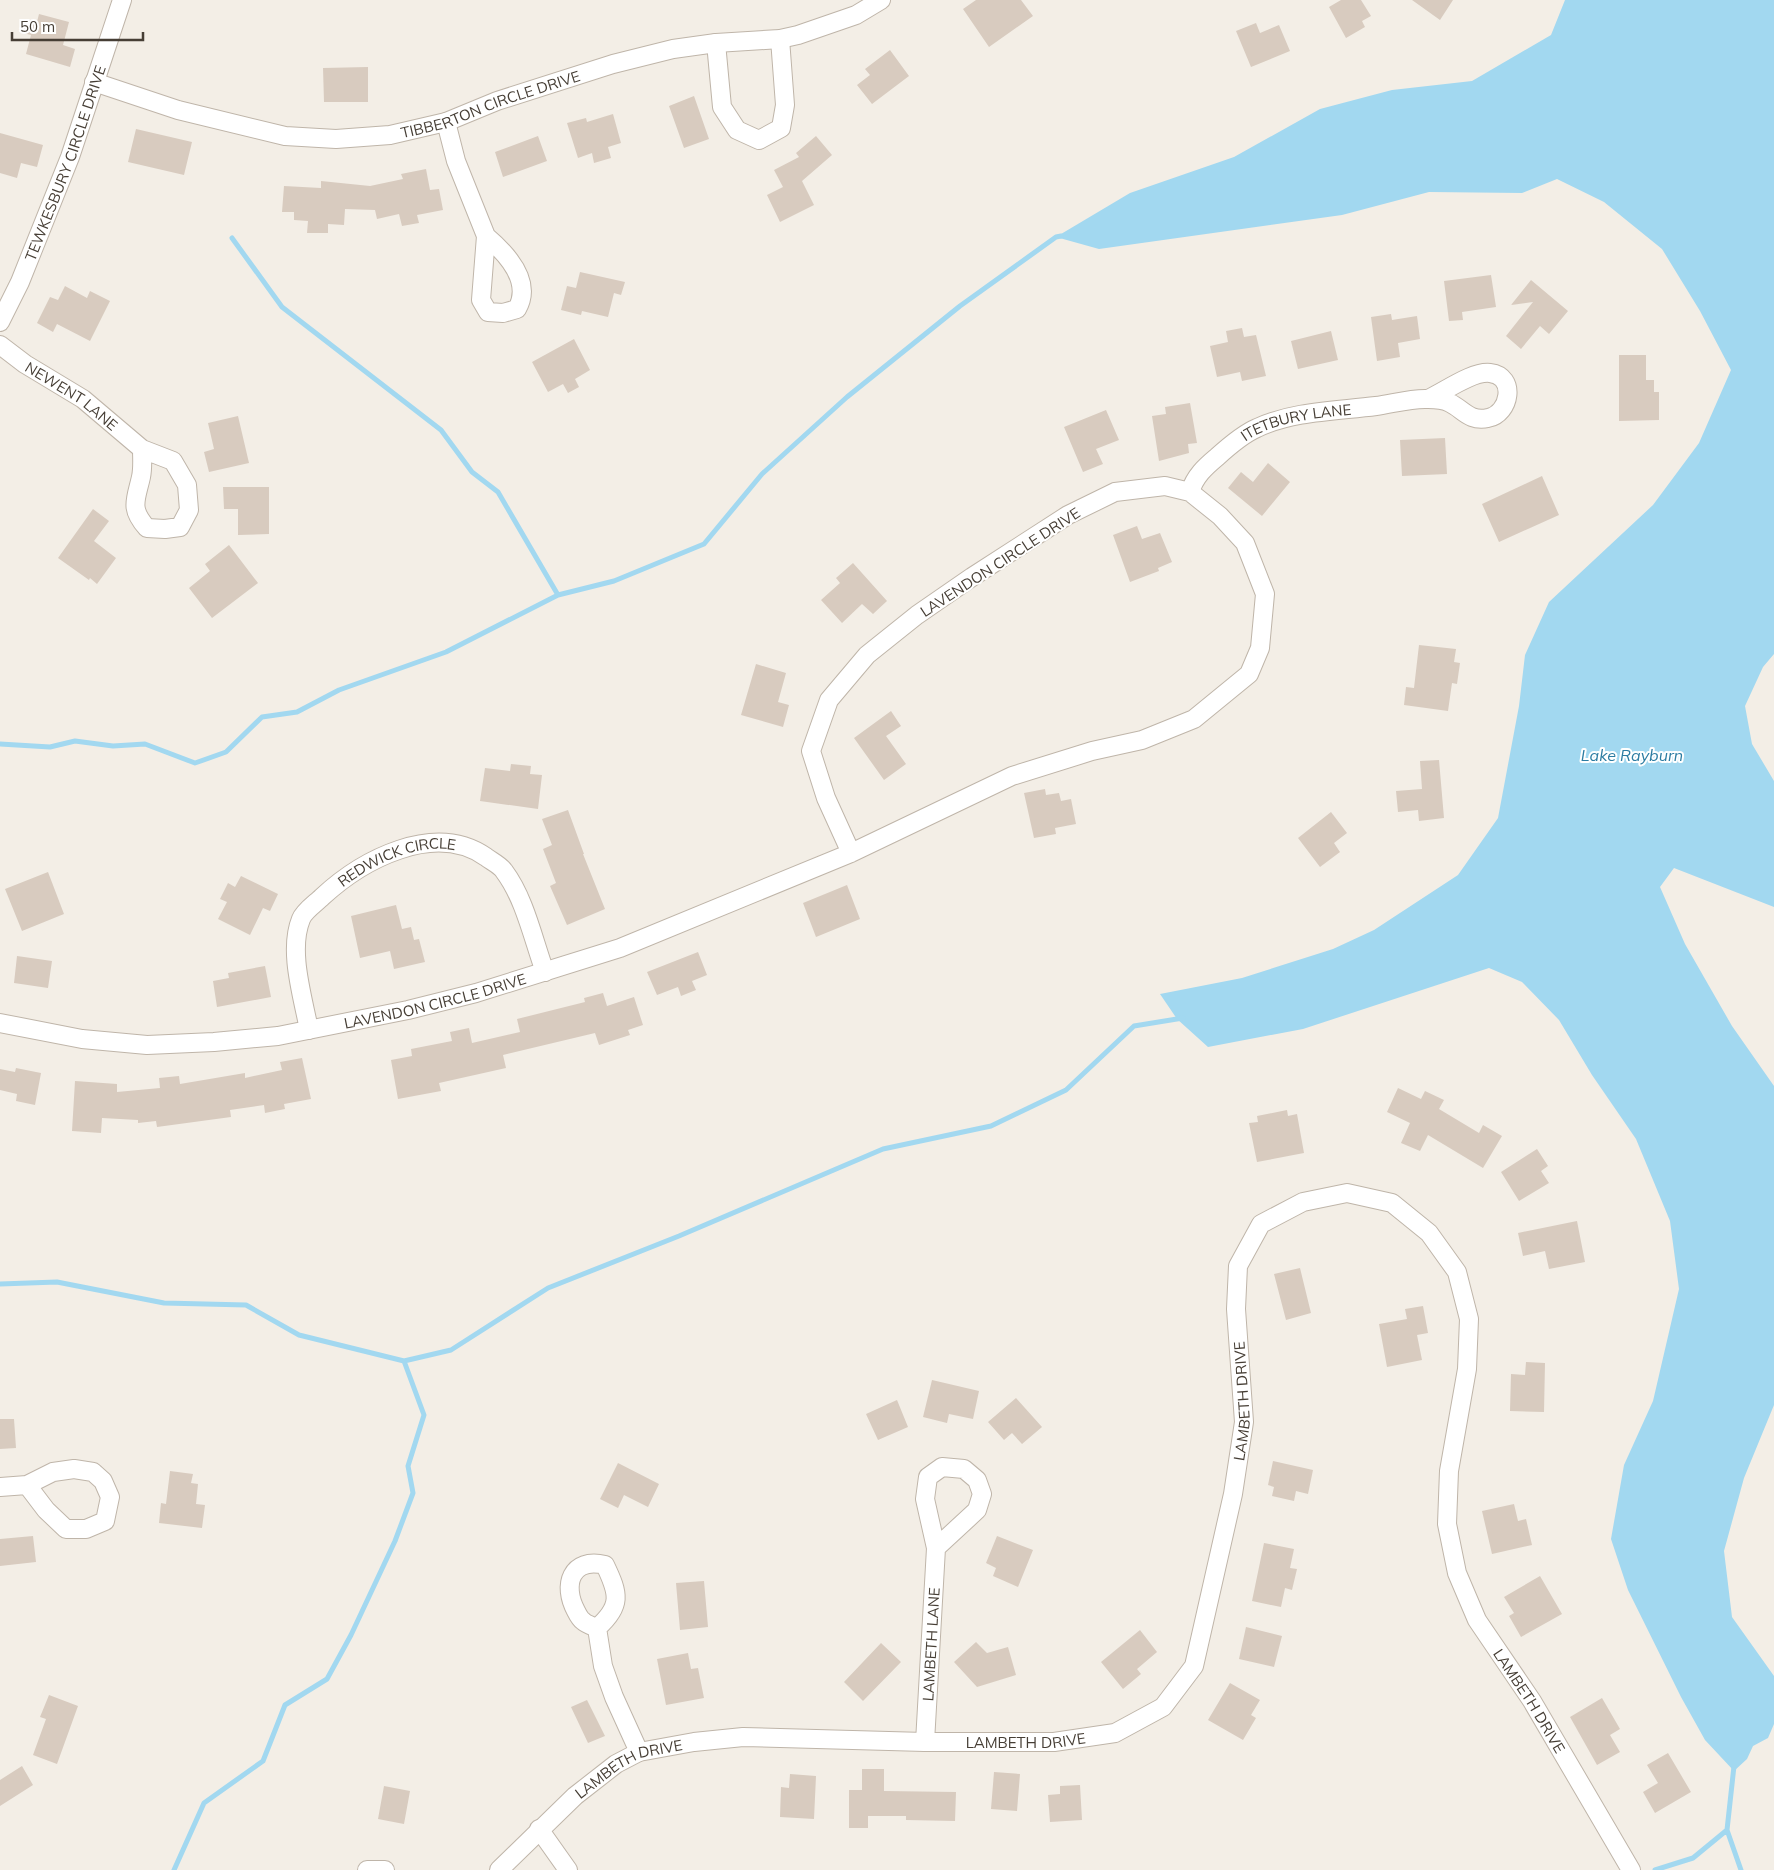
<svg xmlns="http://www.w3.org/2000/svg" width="1774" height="1870" viewBox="0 0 1774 1870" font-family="Mulish,sans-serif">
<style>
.water{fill:#a2d8f0}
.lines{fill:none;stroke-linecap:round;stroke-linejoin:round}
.stream{stroke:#a2d8f0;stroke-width:5}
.building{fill:#d8cbbf}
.street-casing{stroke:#bfb5a9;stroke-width:20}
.street{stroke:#fff;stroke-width:18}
.labels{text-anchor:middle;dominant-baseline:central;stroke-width:4;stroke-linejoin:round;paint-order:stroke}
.street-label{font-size:15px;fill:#463e35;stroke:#fff}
.water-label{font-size:16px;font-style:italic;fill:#2c7ca2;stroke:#fff}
</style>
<rect width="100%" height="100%" fill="#f3eee6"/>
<!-- water -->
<path class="water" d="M 1565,0 L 1774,0 L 1774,654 L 1763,667 L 1745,706 L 1752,744 L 1774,781 L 1774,907 L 1674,868 L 1660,887 L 1685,944 L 1732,1026 L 1774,1086 L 1774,1405 L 1744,1478 L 1724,1551 L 1732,1617 L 1774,1676 L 1774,1724 L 1768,1738 L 1753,1746 L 1747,1759 L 1734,1771 L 1705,1740 L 1681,1697 L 1628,1590 L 1611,1539 L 1624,1465 L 1653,1401 L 1679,1289 L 1670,1221 L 1636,1139 L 1592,1075 L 1559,1020 L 1522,982 L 1489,968 L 1303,1029 L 1208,1047 L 1177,1019 L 1160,994 L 1242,978 L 1333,949 L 1374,930 L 1458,875 L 1498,818 L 1519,706 L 1525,655 L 1549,602 L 1653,505 L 1699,443 L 1731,370 L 1700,311 L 1662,249 L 1604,202 L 1557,179 L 1522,193 L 1429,192 L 1342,215 L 1099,249 L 1056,237 L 1130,193 L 1234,157 L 1320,109 L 1392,90 L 1472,81 L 1551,35 Z"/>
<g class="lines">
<!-- stream -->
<path class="stream" d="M 232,238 L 282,307 L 441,430 L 472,472 L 498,492 L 558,595
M 0,744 L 50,747 L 75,741 L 113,746 L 145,744 L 195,763 L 226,752 L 262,717 L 297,712 L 339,690 L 446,652 L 558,595 L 614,581 L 704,544 L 762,474 L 847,397 L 960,306 L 1056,237 L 1061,236
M 0,1284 L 57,1282 L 164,1303 L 246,1305 L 299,1335 L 404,1361 L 451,1350 L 548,1288 L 679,1236 L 883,1149 L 991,1126 L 1066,1090 L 1134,1026 L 1183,1018
M 1734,1766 L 1727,1830 L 1741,1870
M 174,1870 L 204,1803 L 263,1761 L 285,1705 L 327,1679 L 351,1635 L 395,1541 L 413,1493 L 408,1466 L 424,1415 L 404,1361
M 1655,1870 L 1693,1858 L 1727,1830"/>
</g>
<!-- building -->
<path class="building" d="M 976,0 L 1021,0 L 1033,16 L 989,47 L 963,9 Z
M 1341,0 L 1361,0 L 1371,16 L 1362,21 L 1365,27 L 1346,38 L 1329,7 Z
M 1412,0 L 1453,0 L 1440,20 Z
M 39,14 L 69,22 L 63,45 L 75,49 L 70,67 L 26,54 L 31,35 L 23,33 L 27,19 L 37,22 Z
M 1256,23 L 1260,33 L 1279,25 L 1290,51 L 1251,67 L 1236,31 Z
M 890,50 L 909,76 L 872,104 L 857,85 L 870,75 L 865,69 Z
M 368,67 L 368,102 L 324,102 L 323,68 Z
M 694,96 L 709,139 L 684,148 L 669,106 Z
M 613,114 L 621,143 L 608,147 L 611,158 L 594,163 L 592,153 L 578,158 L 567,123 L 586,118 L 587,122 Z
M 136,129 L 192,142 L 184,175 L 128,162 Z
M 0,133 L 43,145 L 37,167 L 21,163 L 17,178 L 0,173 Z
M 538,136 L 547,161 L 503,177 L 495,152 Z
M 816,136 L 832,155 L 802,181 L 814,205 L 780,222 L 767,195 L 783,187 L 774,170 L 799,157 L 796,153 Z
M 426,169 L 430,190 L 439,189 L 443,210 L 417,215 L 419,223 L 402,226 L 399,214 L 377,219 L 375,210 L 345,209 L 344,225 L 328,224 L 328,233 L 307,233 L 308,221 L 294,220 L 294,212 L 282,212 L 284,186 L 321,188 L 321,181 L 370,186 L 403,179 L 401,174 Z
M 580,272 L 625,282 L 621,295 L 614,293 L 608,317 L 582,311 L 581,315 L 561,310 L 567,286 L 576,288 Z
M 1491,275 L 1496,307 L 1462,312 L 1463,320 L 1449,321 L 1444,281 Z
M 1531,280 L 1568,311 L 1549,334 L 1540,326 L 1521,349 L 1506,336 L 1533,302 L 1511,305 Z
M 65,286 L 87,298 L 90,291 L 110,301 L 90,341 L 57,324 L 53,332 L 37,323 L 50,297 L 58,300 Z
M 1391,314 L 1392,320 L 1417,316 L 1420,339 L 1398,343 L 1400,357 L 1377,361 L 1371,317 Z
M 1242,328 L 1244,337 L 1256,335 L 1266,376 L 1242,381 L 1240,372 L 1217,377 L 1210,346 L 1228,342 L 1226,331 Z
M 1331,331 L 1338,360 L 1298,369 L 1291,341 Z
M 574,339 L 590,370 L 575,379 L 579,387 L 568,393 L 563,384 L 548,392 L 532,362 Z
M 1619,355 L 1646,355 L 1646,380 L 1654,380 L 1654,392 L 1659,392 L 1659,420 L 1619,421 Z
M 1190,403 L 1197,443 L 1188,444 L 1189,453 L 1159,461 L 1152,416 L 1166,414 L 1165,407 Z
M 1106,410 L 1119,440 L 1096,449 L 1103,464 L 1083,472 L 1064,427 Z
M 238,416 L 249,463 L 209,472 L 204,452 L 214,449 L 208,423 Z
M 1445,438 L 1447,474 L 1402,476 L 1400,440 Z
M 1268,463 L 1290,482 L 1262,516 L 1228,488 L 1241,472 L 1253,482 Z
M 1542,476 L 1559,515 L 1499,542 L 1482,504 Z
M 223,487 L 269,487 L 269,534 L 238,535 L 238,509 L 224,509 Z
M 93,509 L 109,521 L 94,541 L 116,558 L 97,584 L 90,578 L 89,580 L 58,558 Z
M 1137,526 L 1142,539 L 1160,533 L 1172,562 L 1158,568 L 1159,571 L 1130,582 L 1113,535 Z
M 229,545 L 258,583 L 212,618 L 189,588 L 210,571 L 205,564 Z
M 853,563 L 887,601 L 873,614 L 862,604 L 842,623 L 821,600 L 840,583 L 836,578 Z
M 1419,645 L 1456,649 L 1454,662 L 1460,663 L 1457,684 L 1452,683 L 1448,711 L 1404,705 L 1406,687 L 1414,688 Z
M 756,664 L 786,673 L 778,702 L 789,705 L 783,727 L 741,715 Z
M 891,711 L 901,726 L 886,736 L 906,764 L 884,780 L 854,738 Z
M 1439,760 L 1444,818 L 1419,821 L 1418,810 L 1398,812 L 1396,791 L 1422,789 L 1420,761 Z
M 511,764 L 531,766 L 530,774 L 542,775 L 538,809 L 480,801 L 485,768 L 510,771 Z
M 1045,789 L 1046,795 L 1059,793 L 1061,801 L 1071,799 L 1076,824 L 1055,828 L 1056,834 L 1034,838 L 1024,793 Z
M 568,810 L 584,854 L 583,854 L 605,909 L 567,925 L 550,886 L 556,883 L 543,849 L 552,845 L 542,819 Z
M 1331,812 L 1347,833 L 1334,843 L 1340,852 L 1320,867 L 1298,838 Z
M 48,872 L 64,914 L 22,931 L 5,889 Z
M 241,876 L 278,894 L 270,911 L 263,908 L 250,935 L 218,919 L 227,902 L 220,899 L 228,883 L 235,887 Z
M 847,885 L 860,919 L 816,937 L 803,903 Z
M 396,905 L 402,929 L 411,927 L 414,940 L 419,939 L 425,962 L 394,969 L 390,951 L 360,958 L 351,916 Z
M 698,952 L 707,975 L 692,981 L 696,990 L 681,996 L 678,987 L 657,995 L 647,972 Z
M 17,956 L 52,961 L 48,988 L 14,983 Z
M 265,966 L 271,997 L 217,1007 L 213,981 L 229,978 L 228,973 Z
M 603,993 L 607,1006 L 634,997 L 643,1025 L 628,1030 L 630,1035 L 599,1045 L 595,1033 L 503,1055 L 506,1068 L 439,1083 L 441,1091 L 398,1099 L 391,1060 L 412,1056 L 411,1049 L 452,1041 L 450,1032 L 469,1028 L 472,1043 L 520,1032 L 517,1019 L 585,1002 L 584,998 Z
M 302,1058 L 311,1099 L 284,1104 L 285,1109 L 265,1113 L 264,1105 L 230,1110 L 231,1117 L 157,1127 L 156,1121 L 138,1123 L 138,1120 L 102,1118 L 101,1133 L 72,1131 L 75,1081 L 117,1084 L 117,1092 L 160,1088 L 159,1078 L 179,1076 L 180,1084 L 245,1073 L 245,1078 L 282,1070 L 280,1062 Z
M 16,1068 L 41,1073 L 35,1105 L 16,1101 L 17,1094 L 0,1090 L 0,1069 L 15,1072 Z
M 1398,1088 L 1421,1099 L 1425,1091 L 1444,1100 L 1439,1109 L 1479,1133 L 1483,1125 L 1502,1136 L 1483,1168 L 1428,1135 L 1420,1151 L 1401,1143 L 1410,1123 L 1387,1112 Z
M 1287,1110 L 1288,1116 L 1297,1114 L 1304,1153 L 1257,1162 L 1249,1123 L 1258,1122 L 1257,1116 Z
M 1537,1149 L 1548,1166 L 1541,1171 L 1549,1183 L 1519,1201 L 1501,1172 Z
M 1577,1221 L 1585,1262 L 1549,1269 L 1545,1251 L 1523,1256 L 1518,1233 Z
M 1300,1268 L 1311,1313 L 1286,1320 L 1274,1274 Z
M 1423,1306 L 1428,1333 L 1417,1335 L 1422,1360 L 1387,1367 L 1379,1324 L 1407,1319 L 1405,1309 Z
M 1526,1362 L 1545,1363 L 1544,1412 L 1510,1411 L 1511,1374 L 1525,1375 Z
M 932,1380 L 979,1391 L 973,1419 L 949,1414 L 947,1423 L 923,1417 Z
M 1016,1398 L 1042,1427 L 1022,1444 L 1012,1433 L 1004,1440 L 988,1422 Z
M 897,1400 L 908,1427 L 878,1440 L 866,1414 Z
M 0,1419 L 14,1419 L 16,1448 L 0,1449 Z
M 1273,1461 L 1313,1470 L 1308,1494 L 1296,1491 L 1294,1501 L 1272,1496 L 1274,1487 L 1268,1485 Z
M 618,1463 L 659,1484 L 648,1507 L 624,1495 L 618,1508 L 600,1499 Z
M 170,1471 L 193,1474 L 191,1483 L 198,1484 L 196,1504 L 205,1505 L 202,1528 L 159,1523 L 161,1503 L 166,1504 Z
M 1514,1504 L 1518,1521 L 1526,1519 L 1532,1545 L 1492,1554 L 1482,1511 Z
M 33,1536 L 36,1562 L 0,1566 L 0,1539 Z
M 997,1536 L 1033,1550 L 1018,1587 L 993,1576 L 996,1568 L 986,1563 Z
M 1264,1543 L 1294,1549 L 1290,1568 L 1297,1569 L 1292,1590 L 1285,1588 L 1281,1607 L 1252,1601 Z
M 1540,1576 L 1562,1614 L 1521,1637 L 1509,1616 L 1514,1613 L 1504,1597 Z
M 704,1581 L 708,1627 L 680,1630 L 676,1583 Z
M 1246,1627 L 1282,1636 L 1274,1667 L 1239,1659 Z
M 1140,1630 L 1157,1652 L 1137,1669 L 1141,1674 L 1123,1689 L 1101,1662 Z
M 976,1642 L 987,1653 L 1008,1647 L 1016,1675 L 977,1687 L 954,1662 Z
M 881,1643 L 901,1662 L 863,1701 L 844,1682 Z
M 688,1653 L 691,1669 L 698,1668 L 704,1698 L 666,1705 L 657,1659 Z
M 1230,1683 L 1260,1700 L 1251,1715 L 1256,1718 L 1243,1740 L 1208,1720 Z
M 49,1695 L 78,1706 L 57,1764 L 33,1755 L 46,1719 L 40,1717 Z
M 1602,1698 L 1620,1729 L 1610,1735 L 1620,1752 L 1597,1765 L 1570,1717 Z
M 587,1700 L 605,1736 L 588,1743 L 571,1707 Z
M 1668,1753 L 1691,1792 L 1655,1813 L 1643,1792 L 1658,1783 L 1647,1765 Z
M 22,1766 L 33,1785 L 0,1806 L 0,1780 Z
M 862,1769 L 884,1769 L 884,1791 L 956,1792 L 955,1821 L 906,1820 L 906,1816 L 868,1816 L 868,1828 L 849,1828 L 849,1790 L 862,1790 Z
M 994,1772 L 1020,1774 L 1017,1811 L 991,1809 Z
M 790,1774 L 816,1776 L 814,1819 L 780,1817 L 781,1787 L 789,1788 Z
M 1080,1785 L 1082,1820 L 1050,1822 L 1048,1795 L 1060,1794 L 1060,1786 Z
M 384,1786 L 410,1791 L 404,1824 L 378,1819 Z"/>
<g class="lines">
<!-- street casing -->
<g class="street-casing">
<g id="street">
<path d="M 716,43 L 722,107 L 737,130 L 759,140 L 781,128 L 785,105 L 780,39"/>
<path id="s1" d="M 94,82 L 178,110 L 285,136 L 336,139 L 390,135 L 446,122 L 497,101 L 613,64 L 673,49 L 716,43 L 780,39 L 798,35 L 856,15 L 881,0"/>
<path d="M 446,122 L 456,161 L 486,236 L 481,300 L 488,312 L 503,313 L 517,309 C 533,281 506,253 486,236"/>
<path id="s2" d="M 0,322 L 20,282 L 70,157 L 122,0"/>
<path id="s3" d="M 0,345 L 25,364 L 83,399 L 142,449 L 173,461 L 187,485 L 189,510 L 180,527 L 165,529 L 147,528 C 129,508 136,500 141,477 C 143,468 142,458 142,449"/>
<path id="s4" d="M 1190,492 C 1195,476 1205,467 1217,457 C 1228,447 1243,434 1257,428 C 1293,411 1337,411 1376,406 C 1392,404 1411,398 1428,399 C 1434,399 1445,400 1450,403 C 1463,409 1469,422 1488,418 C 1510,414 1517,376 1490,373 C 1472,371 1444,392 1428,399"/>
<path id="s5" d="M 0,1023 L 82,1039 L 147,1045 L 214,1042 L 278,1036 L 408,1010 L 476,993 L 620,948 L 851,853 L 1012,776 L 1092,751 L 1142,740 L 1194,719 L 1249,674 L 1260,648 L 1265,594 L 1245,543 L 1220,516 L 1190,492 L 1165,486 L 1115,492 L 1068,515 L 972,577 L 917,615 L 867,655 L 829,700 L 811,751 L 826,798 L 851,853"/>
<path id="s6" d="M 309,1030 C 303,997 288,951 301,919 C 304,911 316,903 322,897 C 362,860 434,821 486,857 C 491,861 500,865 504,871 C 525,899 533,939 545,972"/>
<path d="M 0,1487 L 27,1485 L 53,1472 L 74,1469 L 93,1472 L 103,1481 L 110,1497 L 105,1521 L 86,1529 L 66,1529 L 46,1510 L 27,1485"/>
<path d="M 597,1628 C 592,1626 586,1624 583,1621 C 580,1619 578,1615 576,1611 C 562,1585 571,1557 605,1565 C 619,1594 622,1606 597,1628 L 603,1666 L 614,1697 L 639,1752"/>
<path id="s7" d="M 925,1742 L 936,1548 L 977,1510 L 982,1494 L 977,1480 L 964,1469 L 942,1467 L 928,1477 L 925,1499 L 936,1548"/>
<path d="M 539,1829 L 568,1870"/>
<path d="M 367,1870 L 385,1870"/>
<path id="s8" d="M 499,1870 L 575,1796 L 616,1764 L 639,1752 L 694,1742 L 743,1737 L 925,1742 L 1054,1742 L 1115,1733 L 1163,1707 L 1194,1666 L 1233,1494 L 1244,1422 L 1236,1309 L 1238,1266 L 1261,1224 L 1303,1202 L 1347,1193 L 1392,1203 L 1429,1233 L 1457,1272 L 1469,1319 L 1467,1369 L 1449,1471 L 1447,1524 L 1457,1573 L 1477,1620 L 1532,1701 L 1631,1870"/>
</g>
</g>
<!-- street -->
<use href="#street" class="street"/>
</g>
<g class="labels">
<!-- street labels -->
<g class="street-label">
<text stroke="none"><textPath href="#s1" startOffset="409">TIBBERTON CIRCLE DRIVE</textPath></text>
<text stroke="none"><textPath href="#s2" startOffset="172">TEWKESBURY CIRCLE DRIVE</textPath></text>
<text stroke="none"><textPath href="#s3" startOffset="88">NEWENT LANE</textPath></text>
<text stroke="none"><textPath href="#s4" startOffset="134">ITETBURY LANE</textPath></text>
<text transform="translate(1000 562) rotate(-33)">LAVENDON CIRCLE DRIVE</text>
<text stroke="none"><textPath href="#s6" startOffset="229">REDWICK CIRCLE</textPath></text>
<text stroke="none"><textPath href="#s5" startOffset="441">LAVENDON CIRCLE DRIVE</textPath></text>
<text stroke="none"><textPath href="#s8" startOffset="1038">LAMBETH DRIVE</textPath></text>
<text stroke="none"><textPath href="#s7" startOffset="98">LAMBETH LANE</textPath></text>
<text stroke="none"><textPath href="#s8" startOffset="1908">LAMBETH DRIVE</textPath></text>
<text stroke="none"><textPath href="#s8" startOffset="572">LAMBETH DRIVE</textPath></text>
<text stroke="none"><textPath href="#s8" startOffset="168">LAMBETH DRIVE</textPath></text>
</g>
<!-- water labels -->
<g class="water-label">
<text x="1632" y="755">Lake Rayburn</text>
</g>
</g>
<!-- scale -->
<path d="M12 32v8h131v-8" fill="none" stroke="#463e35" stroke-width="2.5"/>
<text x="20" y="32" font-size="15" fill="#463e35" stroke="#ffffff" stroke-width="4" paint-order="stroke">50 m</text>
</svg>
